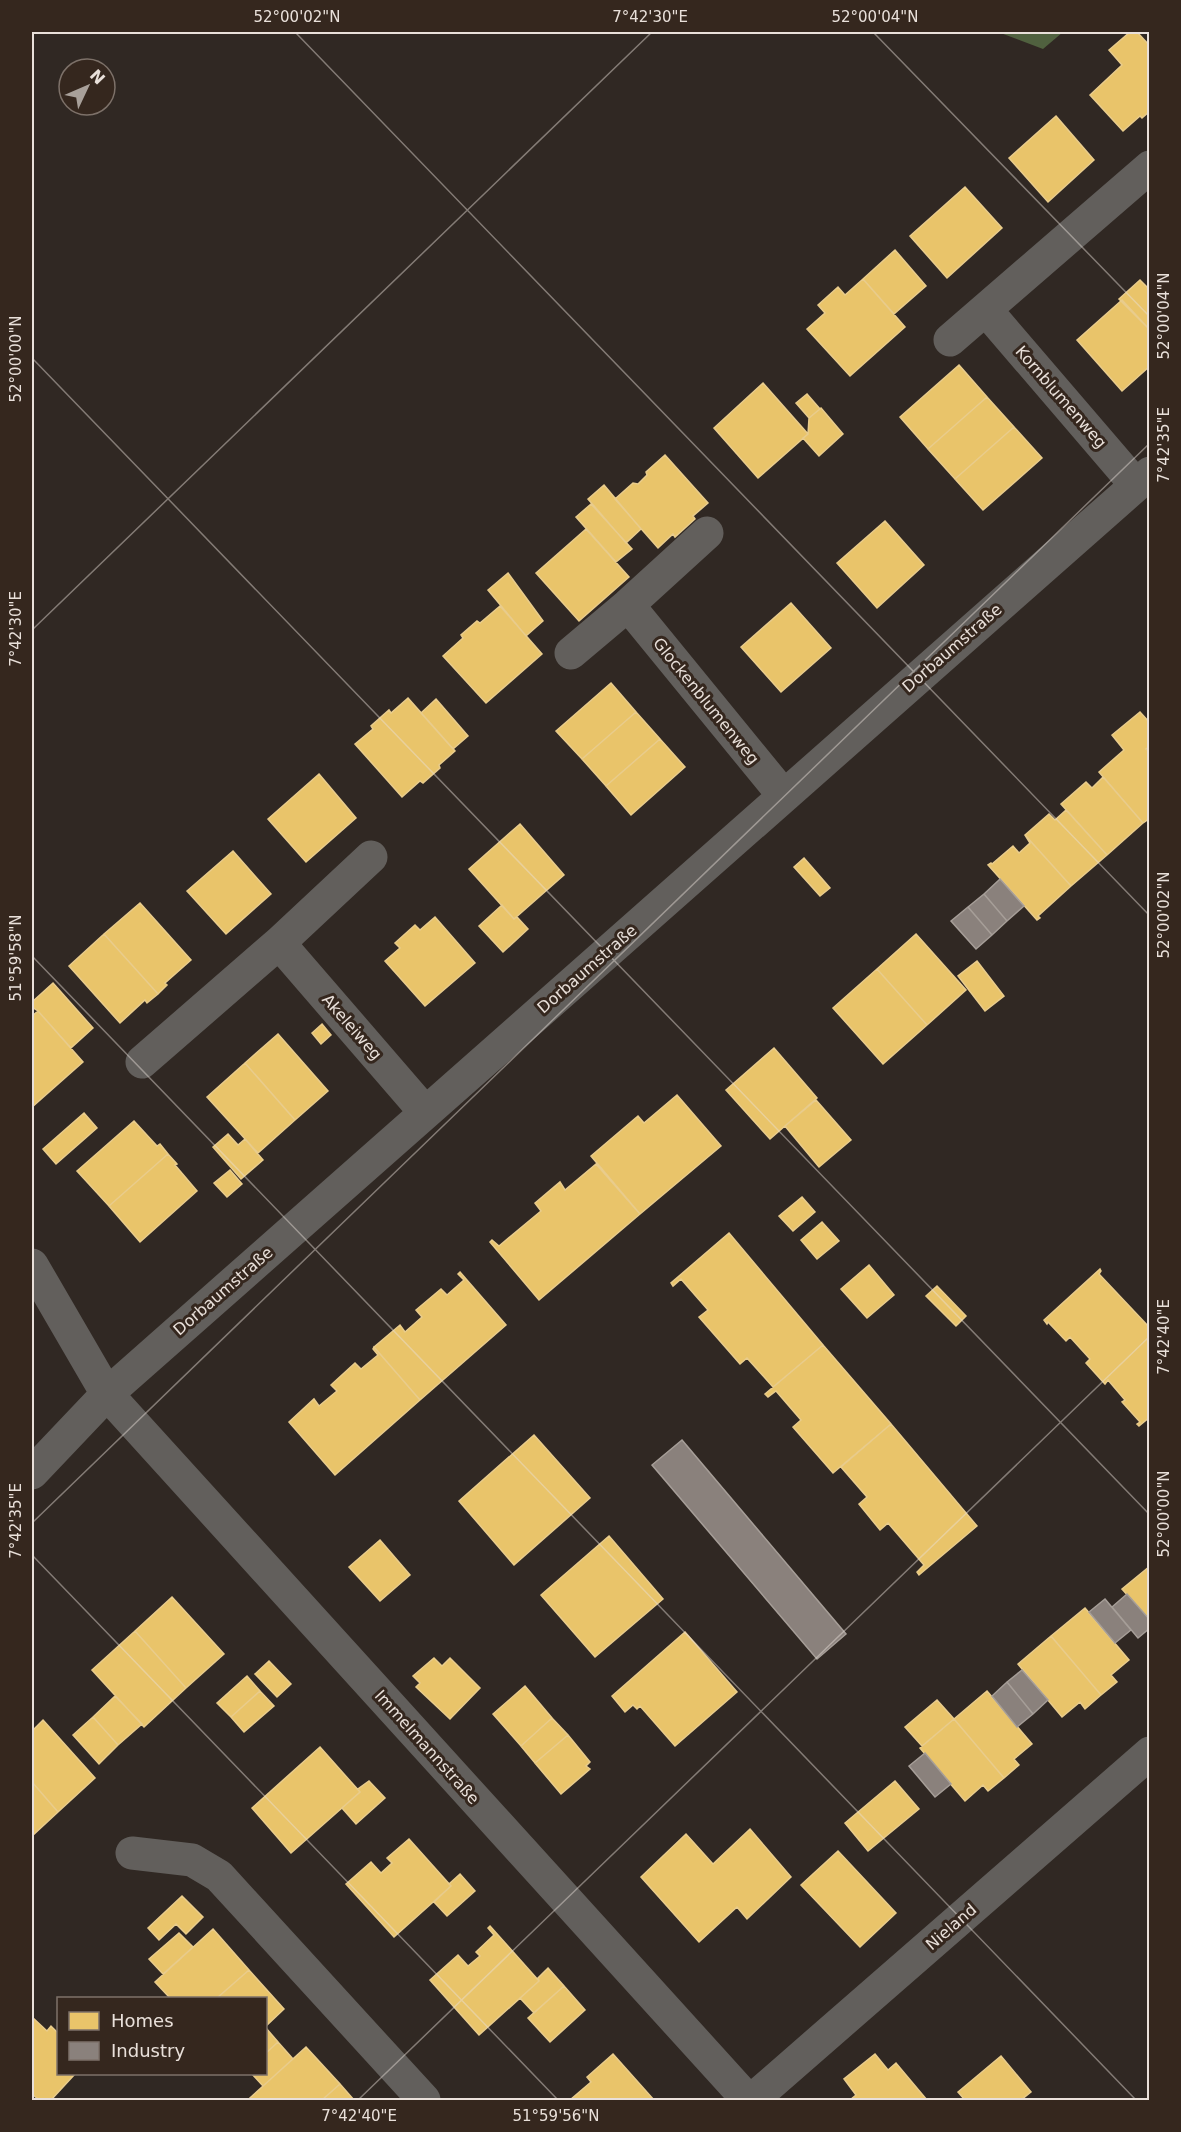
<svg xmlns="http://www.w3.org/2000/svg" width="1181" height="2132" viewBox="0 0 1181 2132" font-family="'DejaVu Sans',sans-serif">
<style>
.forest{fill:#50613f}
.homes{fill:#e9c46a;stroke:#e9cc8c;stroke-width:1.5}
.industry{fill:#8a817c;stroke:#a69e98;stroke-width:1.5}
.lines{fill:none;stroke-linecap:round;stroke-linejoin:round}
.minor{stroke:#625f5c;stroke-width:33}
.ticks{fill:none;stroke:#e9e0da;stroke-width:1.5;stroke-opacity:0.45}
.labels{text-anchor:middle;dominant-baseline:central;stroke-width:6;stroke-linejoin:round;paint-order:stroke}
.street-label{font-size:16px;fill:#e9e0da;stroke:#35271e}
.neatline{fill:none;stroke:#e9e0da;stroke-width:2}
.ticks-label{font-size:15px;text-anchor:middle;fill:#e9e0da}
</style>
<rect width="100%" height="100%" fill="#302823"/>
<!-- forest -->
<path class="forest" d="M 998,32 L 1063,32 L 1043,49 Z"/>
<!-- homes -->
<path class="homes" d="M 1130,32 L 1137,32 L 1150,46 L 1150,111 L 1142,118 L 1140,116 L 1123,131 L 1090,95 L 1122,65 L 1109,50 Z
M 1056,116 L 1094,160 L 1048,202 L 1009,158 Z
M 965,187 L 1002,228 L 947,278 L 910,236 Z
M 895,250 L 926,286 L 894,314 L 863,279 Z
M 863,279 L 905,327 L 850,376 L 807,329 L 825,313 L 818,305 L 838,287 L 845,295 Z
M 1140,280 L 1150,290 L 1150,330 L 1119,299 Z
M 1122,300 L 1150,330 L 1150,366 L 1122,391 L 1077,340 Z
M 959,365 L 987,397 L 928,449 L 900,417 Z
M 763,383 L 808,434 L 758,478 L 714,428 Z
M 807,394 L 820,409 L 809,418 L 796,403 Z
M 987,397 L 1014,427 L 955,479 L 928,449 Z
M 821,408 L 843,434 L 819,456 L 803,438 L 808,434 L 809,418 Z
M 1014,427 L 1042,458 L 983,510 L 955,479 Z
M 665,455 L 708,503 L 693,516 L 695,519 L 675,537 L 673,534 L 658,548 L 615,499 L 633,483 L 638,484 L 647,475 L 646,472 Z
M 604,485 L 641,529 L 626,543 L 588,499 Z
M 591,504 L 632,549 L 616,562 L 576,517 Z
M 885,521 L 924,565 L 877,608 L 837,563 Z
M 586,529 L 629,577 L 579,621 L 536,573 Z
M 508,573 L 543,621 L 526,636 L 488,590 Z
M 791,603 L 831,648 L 781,692 L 741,647 Z
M 500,606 L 542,654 L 486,703 L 443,656 L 463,638 L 461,635 L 477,621 L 480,623 Z
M 611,683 L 636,712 L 582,759 L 556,731 Z
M 408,698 L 455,751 L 439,765 L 440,768 L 423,783 L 420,781 L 402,797 L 355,744 L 373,729 L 371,726 L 389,710 L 391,713 Z
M 436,699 L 468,736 L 453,749 L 421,713 Z
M 636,712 L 660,739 L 606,786 L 582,759 Z
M 1140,712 L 1150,723 L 1150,746 L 1146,749 L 1150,752 L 1150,818 L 1143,823 L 1099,772 L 1124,750 L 1112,735 Z
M 660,739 L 685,767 L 631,815 L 606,786 Z
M 319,774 L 356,818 L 306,862 L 268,819 Z
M 1103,777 L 1143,823 L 1107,855 L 1061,804 L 1086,782 L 1092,788 Z
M 1066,810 L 1107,855 L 1071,886 L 1025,835 L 1049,814 L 1055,820 Z
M 520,824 L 564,875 L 514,919 L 469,869 Z
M 1025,835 L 1071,886 L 1038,916 L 1040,918 L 1037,920 L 988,865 L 991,863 L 992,864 L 1013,846 L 1019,853 L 1030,843 Z
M 233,851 L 271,894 L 226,934 L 187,891 Z
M 804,858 L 830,888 L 820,896 L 794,867 Z
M 140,903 L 191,960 L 165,983 L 167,985 L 158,994 L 104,934 Z
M 502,905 L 514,919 L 517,917 L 528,929 L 503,952 L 479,926 Z
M 435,917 L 475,963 L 425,1006 L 385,961 L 400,948 L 395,943 L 415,925 L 420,930 Z
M 104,934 L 158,994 L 147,1003 L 145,1000 L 120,1023 L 69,966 Z
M 916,934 L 966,990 L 927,1025 L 877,969 Z
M 977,961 L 1004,996 L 985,1011 L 958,976 Z
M 877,969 L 927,1025 L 883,1064 L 833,1008 Z
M 53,983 L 93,1028 L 71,1048 L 38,1011 L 32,1007 L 32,1002 Z
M 38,1011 L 83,1062 L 32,1107 L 32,1016 Z
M 322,1024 L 331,1035 L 321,1044 L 312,1033 Z
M 278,1034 L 328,1091 L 295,1120 L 245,1063 Z
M 774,1048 L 817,1098 L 770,1139 L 726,1090 Z
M 245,1063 L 295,1120 L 258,1153 L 207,1097 Z
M 677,1095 L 721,1146 L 640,1214 L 591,1156 L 638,1116 L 644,1123 Z
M 816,1100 L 851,1140 L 819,1167 L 785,1126 Z
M 84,1113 L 97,1128 L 56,1164 L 43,1149 Z
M 134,1121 L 157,1146 L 160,1144 L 168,1154 L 109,1206 L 77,1171 Z
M 228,1134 L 238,1145 L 245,1139 L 263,1160 L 241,1179 L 213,1147 Z
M 168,1154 L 177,1164 L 175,1165 L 197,1191 L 140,1242 L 109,1206 Z
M 596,1164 L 640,1214 L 539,1300 L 490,1242 L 492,1240 L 499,1246 L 541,1211 L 535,1203 L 560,1182 L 565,1190 Z
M 230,1170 L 242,1184 L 227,1197 L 214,1183 Z
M 802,1197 L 815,1212 L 793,1231 L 779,1216 Z
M 822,1222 L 839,1241 L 817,1259 L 801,1240 Z
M 729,1233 L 823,1345 L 773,1387 L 747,1358 L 740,1364 L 699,1317 L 708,1310 L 681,1279 L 673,1286 L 671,1283 Z
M 869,1265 L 894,1295 L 867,1318 L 841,1289 Z
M 1100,1269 L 1101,1271 L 1099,1274 L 1150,1328 L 1150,1417 L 1139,1426 L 1137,1424 L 1140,1422 L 1122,1402 L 1125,1400 L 1108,1380 L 1105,1384 L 1086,1363 L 1090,1359 L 1070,1337 L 1066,1341 L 1048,1322 L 1047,1324 L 1044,1320 Z
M 460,1272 L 506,1325 L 420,1400 L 374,1347 L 400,1325 L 405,1332 L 422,1317 L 416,1310 L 441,1289 L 447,1295 L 464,1280 L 458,1274 Z
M 937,1286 L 966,1316 L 956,1326 L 926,1296 Z
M 823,1345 L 891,1424 L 833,1473 L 793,1427 L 801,1420 L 776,1391 L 768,1397 L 765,1394 Z
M 374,1347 L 420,1400 L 335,1475 L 289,1422 L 314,1399 L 319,1406 L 337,1391 L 331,1385 L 355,1363 L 361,1369 L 378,1355 L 373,1349 Z
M 891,1424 L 977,1526 L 919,1575 L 917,1572 L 924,1565 L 888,1523 L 880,1530 L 859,1504 L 867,1497 L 841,1467 Z
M 534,1435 L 590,1498 L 514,1565 L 459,1501 Z
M 609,1536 L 663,1599 L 595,1657 L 541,1595 Z
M 380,1540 L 410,1575 L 380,1601 L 349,1567 Z
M 1150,1566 L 1150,1620 L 1122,1589 Z
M 172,1597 L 224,1654 L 186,1688 L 135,1631 Z
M 1085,1608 L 1129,1660 L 1111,1675 L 1117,1682 L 1101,1695 L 1051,1636 Z
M 135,1631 L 186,1688 L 144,1727 L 92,1670 Z
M 685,1632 L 737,1692 L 675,1746 L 640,1706 L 637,1709 L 633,1705 L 625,1712 L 612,1696 Z
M 1051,1636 L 1101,1695 L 1085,1709 L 1080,1702 L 1062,1717 L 1018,1664 Z
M 434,1658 L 442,1666 L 450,1658 L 480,1688 L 450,1719 L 416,1687 L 420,1683 L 413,1676 Z
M 269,1661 L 291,1684 L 277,1697 L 255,1674 Z
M 247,1676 L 260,1691 L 231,1717 L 217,1703 Z
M 525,1686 L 552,1718 L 521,1746 L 493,1714 Z
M 260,1691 L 274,1706 L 244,1732 L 231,1717 Z
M 987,1691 L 1032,1744 L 1014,1759 L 1019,1765 L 1004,1778 L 954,1719 Z
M 115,1696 L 142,1724 L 118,1745 L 93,1717 Z
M 937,1700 L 954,1719 L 922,1746 L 905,1727 Z
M 93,1717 L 118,1745 L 99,1764 L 73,1735 Z
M 552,1718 L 568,1735 L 535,1763 L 521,1746 Z
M 954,1719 L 1004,1778 L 988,1791 L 983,1785 L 965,1801 L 920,1748 Z
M 43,1720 L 95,1778 L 58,1812 L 32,1782 L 32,1731 Z
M 568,1735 L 590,1762 L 586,1766 L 590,1769 L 561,1794 L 535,1763 Z
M 320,1747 L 360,1792 L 291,1853 L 252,1808 Z
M 369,1781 L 385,1798 L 356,1824 L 342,1808 L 360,1792 L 358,1789 Z
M 895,1781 L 919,1809 L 868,1851 L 845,1823 Z
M 32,1782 L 58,1812 L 32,1836 Z
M 750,1829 L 791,1877 L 747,1919 L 737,1907 L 699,1942 L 641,1877 L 686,1834 L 713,1864 Z
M 409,1839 L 451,1886 L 394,1937 L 346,1884 L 371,1862 L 381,1873 L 392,1863 L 387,1858 Z
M 838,1851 L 896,1913 L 860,1947 L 801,1885 Z
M 460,1874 L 475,1891 L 447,1916 L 434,1902 L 451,1886 L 449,1884 Z
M 182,1896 L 203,1917 L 186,1934 L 176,1924 L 159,1940 L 148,1928 Z
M 490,1926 L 539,1981 L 479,2035 L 430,1980 L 458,1955 L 468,1966 L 480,1956 L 476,1952 L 494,1935 L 488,1928 Z
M 213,1929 L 249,1970 L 217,1998 L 170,1998 L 155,1982 Z
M 179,1933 L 193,1947 L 163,1974 L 149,1959 Z
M 548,1968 L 564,1986 L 534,2013 L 520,1998 L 539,1981 L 538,1978 Z
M 249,1970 L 284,2009 L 266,2026 L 266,1998 L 217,1998 Z
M 564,1986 L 585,2010 L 550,2042 L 528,2018 Z
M 32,2017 L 47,2031 L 51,2026 L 58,2033 L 58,2074 L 75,2074 L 51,2100 L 39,2100 L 32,2094 Z
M 266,2028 L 278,2042 L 266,2053 Z
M 278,2042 L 293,2059 L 263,2086 L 252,2074 L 266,2074 L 266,2053 Z
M 306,2047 L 340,2084 L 322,2100 L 253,2100 L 250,2098 Z
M 613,2054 L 654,2100 L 570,2100 L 591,2082 L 587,2077 Z
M 875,2054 L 888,2070 L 896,2063 L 927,2100 L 850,2100 L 856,2095 L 844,2079 Z
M 1001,2056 L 1031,2092 L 1021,2100 L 965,2100 L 958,2092 Z
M 340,2084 L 354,2100 L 322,2100 Z"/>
<!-- industry -->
<path class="industry" d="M 1000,879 L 1024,906 L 1007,921 L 984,894 Z
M 984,894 L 1007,921 L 992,935 L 968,907 Z
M 968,907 L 992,935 L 976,949 L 951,921 Z
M 682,1440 L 846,1634 L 817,1659 L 652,1465 Z
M 1127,1594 L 1150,1620 L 1150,1628 L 1138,1638 L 1112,1607 Z
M 1105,1599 L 1131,1630 L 1115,1643 L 1089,1612 Z
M 1022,1670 L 1048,1700 L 1033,1714 L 1007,1682 Z
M 1007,1682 L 1033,1714 L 1017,1727 L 992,1696 Z
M 925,1753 L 951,1784 L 935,1797 L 909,1766 Z"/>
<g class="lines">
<!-- minor -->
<path class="minor" d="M 986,310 L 1136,485
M 950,340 L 1150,167
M 628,605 L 784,796
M 571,653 L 628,605 L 707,533
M 279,943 L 425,1112
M 142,1062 L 279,943 L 371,857
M 32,1265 L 107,1394 L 748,2100
M 32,1473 L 107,1394 L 1150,473
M 132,1853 L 192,1860 L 219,1876 L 424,2100
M 752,2100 L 1150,1753"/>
</g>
<!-- ticks -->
<path class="ticks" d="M 295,32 L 1150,916M 873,32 L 1150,317M 32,358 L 1150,1515M 32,630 L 652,32M 32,956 L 1136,2100M 32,1523 L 1150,443M 32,1555 L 558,2100M 358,2100 L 1150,1336"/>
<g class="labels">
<!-- street labels -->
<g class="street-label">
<text transform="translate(1061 397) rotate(49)">Kornblumenweg</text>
<text transform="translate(952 648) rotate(-41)">Dorbaumstraße</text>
<text transform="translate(706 701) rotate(51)">Glockenblumenweg</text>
<text transform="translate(587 969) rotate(-41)">Dorbaumstraße</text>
<text transform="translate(352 1027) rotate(49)">Akeleiweg</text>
<text transform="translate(223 1291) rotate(-41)">Dorbaumstraße</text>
<text transform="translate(427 1747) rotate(48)">Immelmannstraße</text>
<text transform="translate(951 1927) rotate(-41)">Nieland</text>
</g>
</g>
<!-- border -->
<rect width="1181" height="2132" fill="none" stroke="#35271e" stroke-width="66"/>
<!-- legend -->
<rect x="57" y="1997" width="210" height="78" fill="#35271e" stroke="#7d7169" stroke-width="1.5"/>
<rect x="69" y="2012" width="30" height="18" fill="#e9c46a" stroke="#7d7169" stroke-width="1.5"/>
<text x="111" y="2027" font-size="18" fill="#e9e0da">Homes</text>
<rect x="69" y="2042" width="30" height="18" fill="#8a817c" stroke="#7d7169" stroke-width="1.5"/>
<text x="111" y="2057" font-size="18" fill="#e9e0da">Industry</text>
<!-- north arrow -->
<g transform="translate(87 87) rotate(46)"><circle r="28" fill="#35271e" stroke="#7d7169" stroke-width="1.5"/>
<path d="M0-4.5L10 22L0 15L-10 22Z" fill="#a8a09a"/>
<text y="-9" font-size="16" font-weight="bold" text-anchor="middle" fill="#e9e0da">N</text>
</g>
<rect x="33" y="33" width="1115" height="2066" class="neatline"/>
<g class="ticks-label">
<text x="297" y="22">52°00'02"N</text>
<text x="650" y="22">7°42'30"E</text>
<text x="875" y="22">52°00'04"N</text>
<text transform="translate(1164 316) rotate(-90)" y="5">52°00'04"N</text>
<text transform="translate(16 359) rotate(-90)" y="5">52°00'00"N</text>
<text transform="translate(1164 445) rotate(-90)" y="5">7°42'35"E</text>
<text transform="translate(16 629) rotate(-90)" y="5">7°42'30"E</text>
<text transform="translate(1164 915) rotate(-90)" y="5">52°00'02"N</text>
<text transform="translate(16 958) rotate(-90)" y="5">51°59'58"N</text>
<text transform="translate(1164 1337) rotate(-90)" y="5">7°42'40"E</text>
<text transform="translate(1164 1514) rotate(-90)" y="5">52°00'00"N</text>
<text transform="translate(16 1521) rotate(-90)" y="5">7°42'35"E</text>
<text x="359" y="2121">7°42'40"E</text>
<text x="556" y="2121">51°59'56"N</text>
</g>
</svg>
